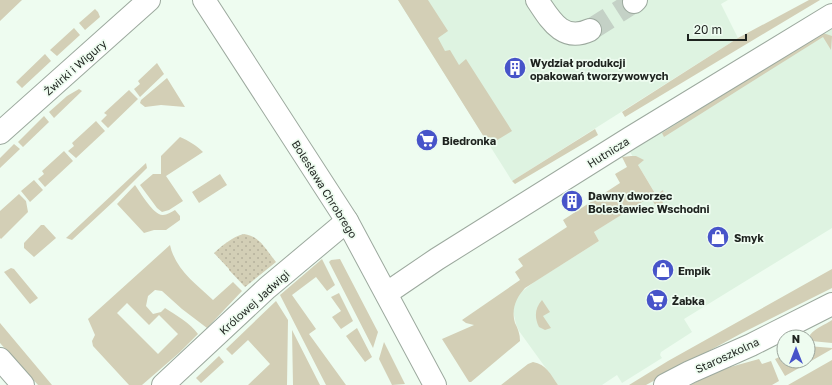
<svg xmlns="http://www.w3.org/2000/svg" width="832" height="385" viewBox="0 0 832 385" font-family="'Golos Text',sans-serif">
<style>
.built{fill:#def3e1}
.green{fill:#d3cfb6;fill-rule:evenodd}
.garden{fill:url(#garden-dots)}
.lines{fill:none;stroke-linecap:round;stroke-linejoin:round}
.street-tunnel{stroke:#c4d1c6;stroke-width:22;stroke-dasharray:22 11;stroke-linecap:butt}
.street-casing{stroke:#9ca99e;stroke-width:24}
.secondary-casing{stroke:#9ca99e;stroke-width:24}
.street{stroke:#fff;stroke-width:22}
.secondary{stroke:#fff;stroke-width:22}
.labels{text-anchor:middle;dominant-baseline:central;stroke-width:3.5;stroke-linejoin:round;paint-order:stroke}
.poi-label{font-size:11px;font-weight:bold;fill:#1e231f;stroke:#eefcf0;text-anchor:start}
.street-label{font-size:11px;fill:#1e231f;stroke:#eefcf0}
</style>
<defs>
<pattern id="garden-dots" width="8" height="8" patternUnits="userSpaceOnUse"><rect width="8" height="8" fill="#d3cfb6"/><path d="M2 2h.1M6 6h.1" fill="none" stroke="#b5b19c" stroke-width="1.8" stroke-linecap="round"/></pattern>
</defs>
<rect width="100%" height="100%" fill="#eefcf0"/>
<!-- built -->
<path class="built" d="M 398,0 L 728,0 L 721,4 L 738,38 L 512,181 Z
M 832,26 L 832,228 L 684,319 L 692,332 L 661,352 L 660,355 L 662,358 L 622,383 L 617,375 L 602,385 L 558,385 L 519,331 L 516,324 L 513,311 L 514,304 L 519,294 L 534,282 L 599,241 L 594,232 L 655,193 L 630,152 Z"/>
<!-- green -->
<path class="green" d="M 0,0 L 22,0 L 0,21 Z
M 398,0 L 428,0 L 448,31 L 438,38 L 445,51 L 450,50 L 459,65 L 466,59 L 512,131 L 489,145 Z
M 809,0 L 820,0 L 625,117 L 622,112 L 738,38 Z
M 95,9 L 98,12 L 100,17 L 85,30 L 79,23 Z
M 74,28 L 80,35 L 57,56 L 50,50 Z
M 823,33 L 832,36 L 831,50 L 823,37 L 664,137 L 662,133 L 819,34 Z
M 45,54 L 51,61 L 22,88 L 16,82 Z
M 157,63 L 164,74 L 140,97 L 134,89 L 140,84 L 138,81 Z
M 167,78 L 185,107 L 161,105 L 145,107 L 140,103 L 141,100 Z
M 79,89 L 82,91 L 54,118 L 49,112 L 67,96 Z
M 129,90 L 138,99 L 108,128 L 101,121 L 107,115 L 104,113 Z
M 44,116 L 49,122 L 23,147 L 18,142 Z
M 96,121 L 105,131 L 76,158 L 68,151 L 74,146 L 72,143 Z
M 595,129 L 598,135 L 515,184 L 512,181 Z
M 180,137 C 189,141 196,145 203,152 L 166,176 L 183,201 L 169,210 L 162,212 L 157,208 L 140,185 L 153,174 L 161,174 L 161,156 Z
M 14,144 L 20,149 L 0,168 L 0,158 Z
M 64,151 L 73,161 L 45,187 L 38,179 L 44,174 L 42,171 Z
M 631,156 L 636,156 L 644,160 L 638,165 L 656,195 L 663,190 C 665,198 664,204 658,209 L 650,197 L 594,232 L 599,241 L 525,288 C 516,298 511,309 515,323 C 518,329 520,334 520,341 L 471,382 L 469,382 L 442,339 L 474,325 L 466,323 L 462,320 L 520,280 L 515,272 L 523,266 L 518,259 L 567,227 L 563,220 L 620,183 L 615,174 L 627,167 L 622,157 Z
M 146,163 L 147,168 L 114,201 L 72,240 L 66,238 Z
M 220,174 L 227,185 L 199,203 L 192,192 Z
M 34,180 L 43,190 L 30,202 L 21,191 Z
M 135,185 C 140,192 154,216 163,215 C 167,215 171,212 175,210 L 180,216 L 180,220 L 166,230 L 154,230 L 144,233 L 117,204 Z
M 19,194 L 26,201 L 28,212 L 1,239 L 0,238 L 0,211 Z
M 41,225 L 44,225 L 56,238 L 34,257 L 24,248 L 24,243 Z
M 170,245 C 175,269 196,284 213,300 L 233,282 L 242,291 L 207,328 L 182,309 L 162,291 L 155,290 L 148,296 L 146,306 L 153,314 L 161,312 L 165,308 C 176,315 190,323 198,334 L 179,353 L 142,385 L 129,385 L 93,346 L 92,341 L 95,335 L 88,319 ZM 127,303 L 149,325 L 159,315 L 178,334 L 158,354 L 117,313 Z
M 322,259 L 335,285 L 327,291 L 316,277 L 292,295 L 316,329 L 309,334 L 346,385 L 326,385 L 280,295 Z
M 340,259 L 378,332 L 373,348 L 329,262 L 331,260 Z
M 11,268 L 14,269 L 38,298 L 30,304 L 4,272 Z
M 832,269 L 832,288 L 742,333 L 646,385 L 629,385 L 668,361 Z
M 339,293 L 353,321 L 341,329 L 332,317 L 341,311 L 331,297 Z
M 542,300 L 550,312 L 543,316 L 551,328 L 545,330 L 539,327 C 534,317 535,308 542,300 Z
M 276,301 L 288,320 L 287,385 L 248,385 L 270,364 L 248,340 L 232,355 L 226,349 Z
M 832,320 L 832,343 L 811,341 L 810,335 C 815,328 825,325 832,320 Z
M 0,323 L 52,385 L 38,385 L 0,343 Z
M 357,328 L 372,357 L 365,362 L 346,336 Z
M 292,330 L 320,385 L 293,385 Z
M 384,342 L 405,384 L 392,385 L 379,359 Z
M 808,346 L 832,348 L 832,349 L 785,376 L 775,359 L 784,355 L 784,361 L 808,361 Z
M 219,356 L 224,362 L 201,383 L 196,378 Z
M 759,359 L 762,364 L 771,361 L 779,381 L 772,385 L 691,385 L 716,371 Z
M 832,360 L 832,385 L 788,385 Z
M 533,362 C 546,364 551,375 558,385 L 501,385 L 528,364 Z"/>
<!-- garden -->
<path class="garden" d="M 244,234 C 260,236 266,250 276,262 L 245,287 L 229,270 L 229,269 L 214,253 C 223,245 232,237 244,234 Z"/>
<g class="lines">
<!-- street-tunnel -->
<path class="street-tunnel" d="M 590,30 L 634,2"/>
<!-- street casing -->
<g class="street-casing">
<path id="street" d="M 537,0 C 550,19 562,43 590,30
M 634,2 L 636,0
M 387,293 L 437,259 L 630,138 L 832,15
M 0,359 L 23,385
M 163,385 L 267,288 L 347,221
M 665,385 L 690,372 L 751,345 L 832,304"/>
</g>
<!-- secondary casing -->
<g class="secondary-casing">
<path id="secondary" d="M 204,0 L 347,221 L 435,385
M 0,133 L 149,0"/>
</g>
<!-- street -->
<use href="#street" class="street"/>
<!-- secondary -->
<use href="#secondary" class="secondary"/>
</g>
<!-- icons -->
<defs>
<g id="building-disc" transform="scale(1.15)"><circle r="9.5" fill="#4754c9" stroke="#eefcf0"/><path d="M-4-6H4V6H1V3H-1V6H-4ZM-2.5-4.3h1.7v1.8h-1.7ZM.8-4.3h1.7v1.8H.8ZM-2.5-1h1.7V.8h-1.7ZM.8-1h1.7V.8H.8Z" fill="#fff"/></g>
<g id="supermarket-disc" transform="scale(1.15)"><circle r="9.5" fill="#4754c9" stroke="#eefcf0"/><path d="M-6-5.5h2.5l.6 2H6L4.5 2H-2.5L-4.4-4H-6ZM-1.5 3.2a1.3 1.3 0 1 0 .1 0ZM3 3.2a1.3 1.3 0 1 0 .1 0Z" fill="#fff"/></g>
<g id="shop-disc" transform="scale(1.15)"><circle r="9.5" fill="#4754c9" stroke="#eefcf0"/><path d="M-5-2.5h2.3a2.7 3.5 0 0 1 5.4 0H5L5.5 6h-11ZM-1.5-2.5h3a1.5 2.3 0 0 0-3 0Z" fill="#fff"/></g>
</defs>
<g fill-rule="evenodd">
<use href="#building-disc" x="515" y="68"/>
<use href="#supermarket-disc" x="427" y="140"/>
<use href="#building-disc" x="572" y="201"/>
<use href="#shop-disc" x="718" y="237"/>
<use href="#shop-disc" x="663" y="270"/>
<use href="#supermarket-disc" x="657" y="300"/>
</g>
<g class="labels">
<!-- poi labels -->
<g class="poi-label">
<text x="530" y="62">Wydział produkcji<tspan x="530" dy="13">opakowań tworzywowych</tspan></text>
<text x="442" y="140">Biedronka</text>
<text x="588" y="195">Dawny dworzec<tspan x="588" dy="13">Bolesławiec Wschodni</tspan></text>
<text x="734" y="237">Smyk</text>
<text x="678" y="270">Empik</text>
<text x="672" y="300">Żabka</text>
</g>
<!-- street labels -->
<g class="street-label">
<text transform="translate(75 67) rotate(-41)">Żwirki i Wigury</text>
<text transform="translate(608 152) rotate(-32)">Hutnicza</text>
<text transform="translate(325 189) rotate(58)">Bolesława Chrobrego</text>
<text transform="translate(254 302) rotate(-42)">Królowej Jadwigi</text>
<text transform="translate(727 355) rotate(-25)">Staroszkolna</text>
</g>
</g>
<!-- north arrow -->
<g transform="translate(796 349)"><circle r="19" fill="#eefcf0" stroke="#9ba59c"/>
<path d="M0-3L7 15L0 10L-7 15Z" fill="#4754c9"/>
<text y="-6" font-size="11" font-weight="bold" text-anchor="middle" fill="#1e231f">N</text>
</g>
<!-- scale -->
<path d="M688 34v6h58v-6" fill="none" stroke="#1e231f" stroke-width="2"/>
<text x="694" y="34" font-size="12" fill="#1e231f" stroke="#eefcf0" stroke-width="3" paint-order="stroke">20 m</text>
</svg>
